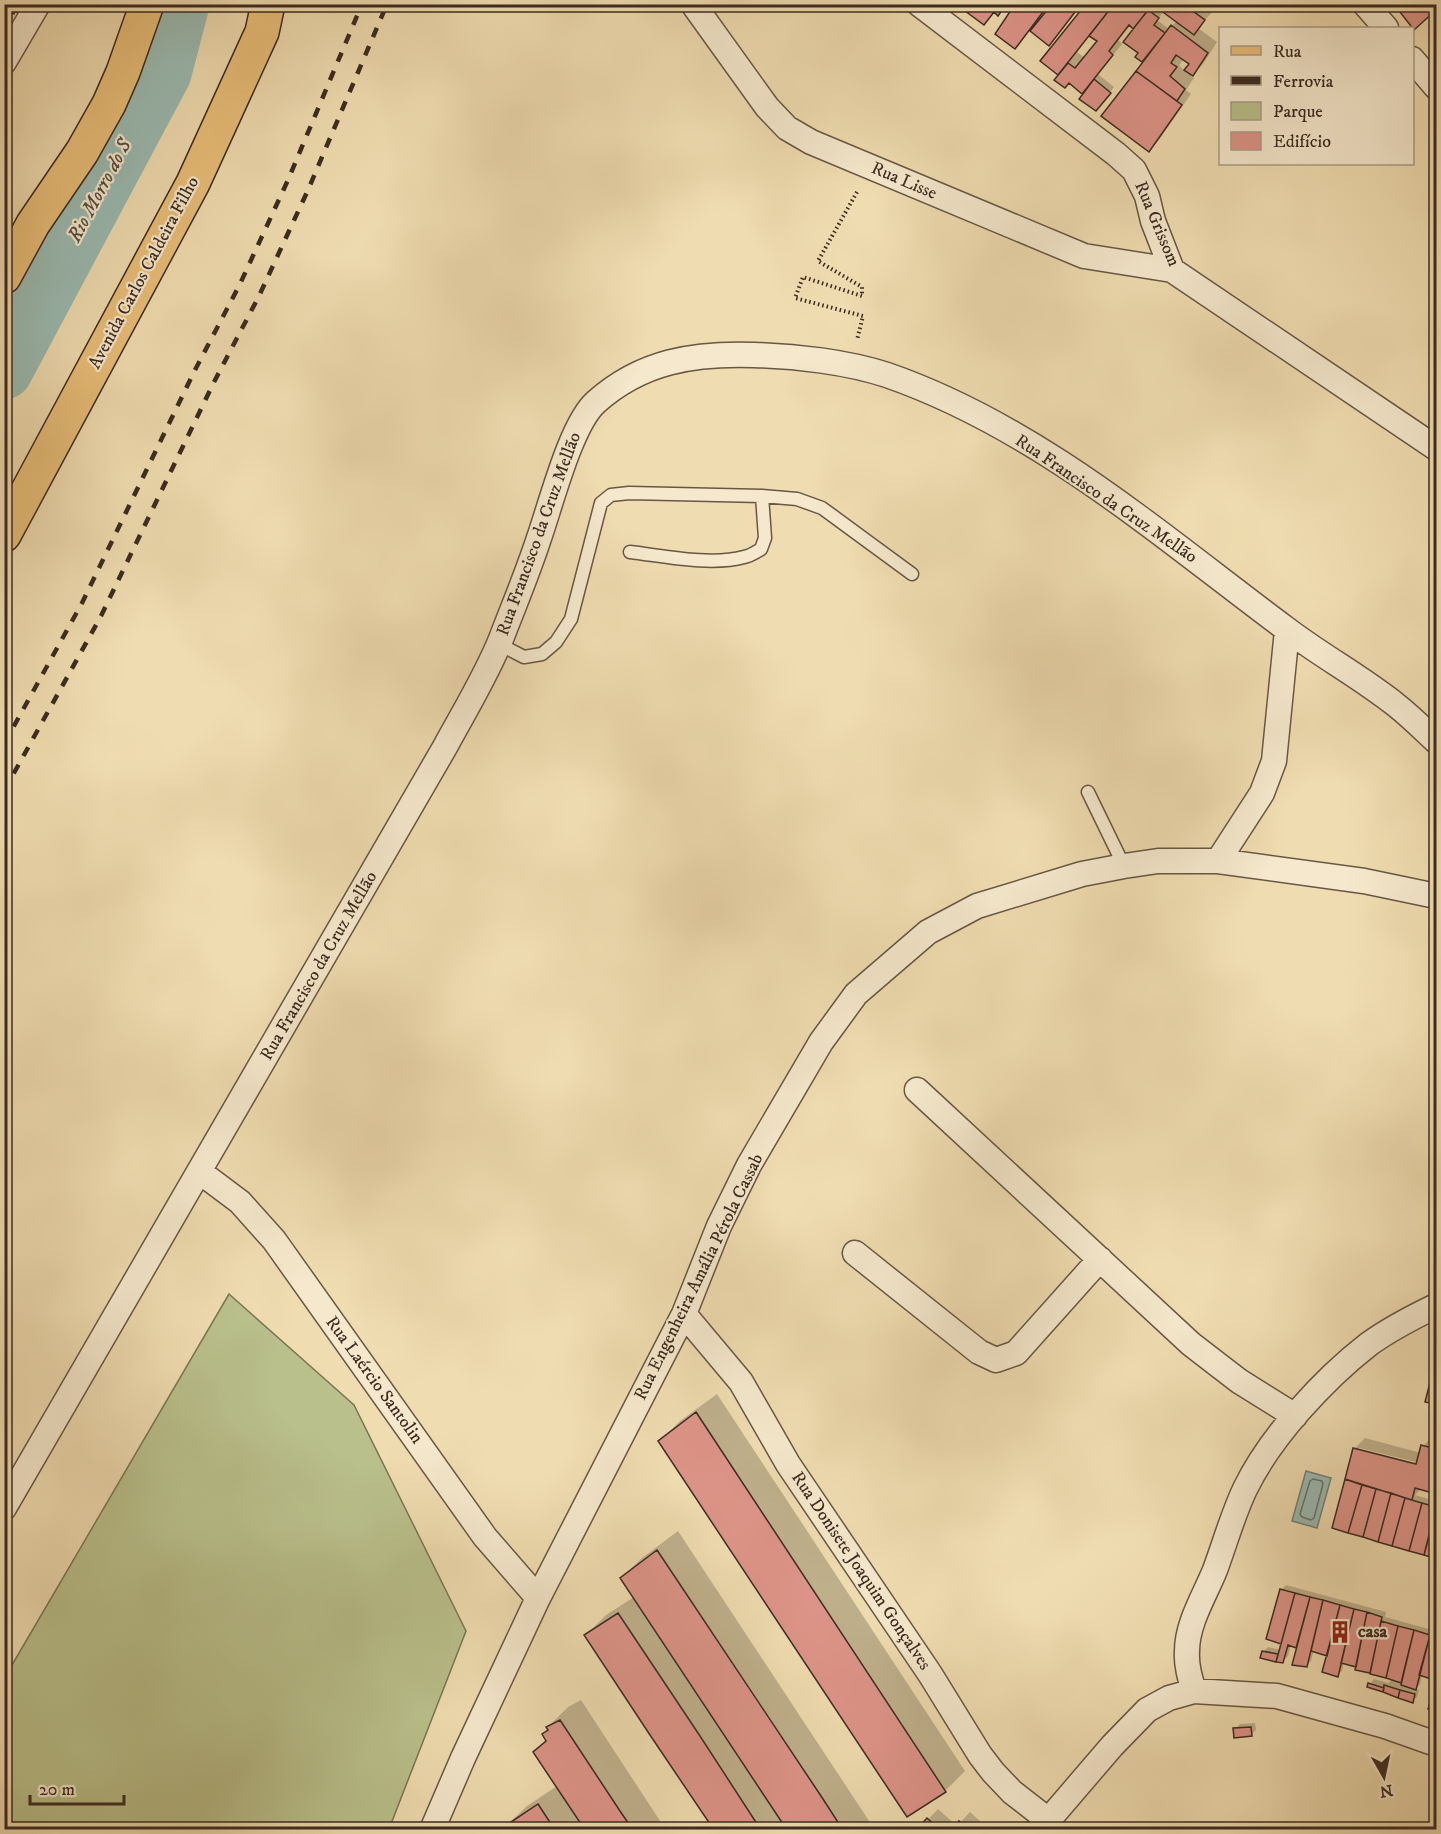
<svg xmlns="http://www.w3.org/2000/svg" width="1441" height="1834" viewBox="0 0 1441 1834" font-family="'IM FELL DW Pica',serif">
<style>
.green{fill:#b9c08b;stroke:#7a7656;stroke-width:1.5}
.water{fill:#9abab1;stroke:#748177;stroke-width:1.5}
.shadow{fill:#0003;fill-rule:evenodd}
.lines{fill:none;stroke-linecap:round;stroke-linejoin:round}
.shore{stroke:#6a7269;stroke-width:1.5}
.river{stroke:#9abab1;stroke-width:57}
.building{fill:#dd9488;stroke:#3b2b21;stroke-width:1.5}
.lane-casing{stroke:#685745;stroke-width:15}
.street-casing{stroke:#685745;stroke-width:27}
.primary-casing{stroke:#3b2b21;stroke-width:36}
.path{stroke:#3b2b21;stroke-width:4;stroke-dasharray:1.5 3;stroke-linecap:butt}
.lane{stroke:#f5e8cc;stroke-width:12}
.street{stroke:#f5e8cc;stroke-width:24}
.primary{stroke:#e8be78;stroke-width:33}
.rail{stroke:#3b2b21;stroke-width:4.5;stroke-dasharray:10 10;stroke-linecap:butt}
.labels{text-anchor:middle;dominant-baseline:central;stroke-width:4.5;stroke-linejoin:round;paint-order:stroke}
.street-label{font-size:18px;fill:#3b2b21;stroke:#f5e8cc}
.poi-label{font-size:18px;font-weight:bold;fill:#3b2b21;stroke:#f5e8cc;text-anchor:start}
.water-label{font-size:20px;font-style:italic;fill:#534f45;stroke:#f5e8cc}
</style>
<rect width="100%" height="100%" fill="#efdcb0"/>
<filter id="stains"><feTurbulence type="fractalNoise" baseFrequency=".00333" numOctaves="4"/><feColorMatrix values="0 0 0 0 .2 0 0 0 0 .09 0 0 0 0 .02 0 0 0 .5 -.17"/></filter>
<radialGradient id="worn" r=".72"><stop offset=".6" stop-color="#630" stop-opacity="0"/><stop offset="1" stop-color="#630" stop-opacity=".3"/></radialGradient>
<!-- green -->
<path class="green" d="M 229,1294 L 354,1405 L 466,1631 L 389,1829 L 5,1829 L 5,1677 Z"/>
<!-- water -->
<path class="water" d="M 1306,1471 L 1331,1478 L 1317,1528 L 1292,1521 Z"/>
<!-- shadow -->
<path class="shadow" d="M 1017,4 L 1050,4 L 1052,7 L 1054,4 L 1076,4 L 1079,7 L 1049,44 L 1031,29 L 1014,47 Z
M 1088,4 L 1207,4 L 1214,10 L 1198,28 L 1217,42 L 1203,64 L 1191,76 L 1194,78 L 1186,90 L 1191,94 L 1159,140 L 1149,150 L 1104,116 L 1144,62 L 1137,56 L 1140,53 L 1135,29 L 1131,24 L 1118,40 L 1122,44 L 1098,74 L 1114,87 L 1100,105 L 1088,86 L 1060,75 L 1042,61 ZM 1164,11 L 1177,21 L 1169,29 L 1157,20 ZM 1090,35 L 1099,41 L 1085,58 L 1077,52 ZM 1184,59 L 1191,63 L 1185,71 L 1179,65 Z
M 1436,1365 L 1436,1402 L 1426,1401 Z
M 717,1394 L 965,1771 L 945,1791 L 660,1441 L 680,1421 Z
M 1433,1436 L 1436,1437 L 1436,1492 L 1422,1488 L 1415,1495 L 1436,1501 L 1436,1557 L 1334,1527 L 1355,1448 L 1365,1438 L 1421,1453 L 1423,1446 ZM 1359,1448 L 1424,1464 L 1423,1467 L 1359,1451 Z
M 678,1531 L 875,1830 L 715,1830 L 586,1635 L 606,1615 L 634,1597 L 621,1578 L 642,1558 Z
M 1286,1585 L 1386,1612 L 1385,1617 L 1436,1631 L 1436,1695 L 1433,1694 L 1435,1679 L 1422,1675 L 1420,1684 L 1416,1689 L 1419,1690 L 1417,1697 L 1412,1701 L 1370,1684 L 1374,1679 L 1388,1683 L 1392,1680 L 1357,1669 L 1358,1666 L 1344,1662 L 1342,1671 L 1337,1675 L 1328,1655 L 1314,1650 L 1311,1661 L 1306,1666 L 1298,1647 L 1291,1645 L 1288,1656 L 1283,1661 L 1262,1657 L 1263,1652 L 1268,1647 L 1281,1650 L 1281,1590 Z
M 1435,1699 L 1436,1700 L 1436,1710 L 1430,1708 Z
M 581,1700 L 666,1830 L 509,1830 L 506,1826 L 527,1806 L 557,1786 L 535,1752 L 547,1740 L 548,1727 L 568,1707 Z
M 1255,1723 L 1256,1730 L 1251,1735 L 1235,1729 L 1240,1724 Z
M 938,1809 L 957,1826 L 970,1812 L 990,1830 L 918,1830 Z"/>
<g class="lines">
<!-- shore -->
<path class="shore" d="M 1313,1479 L 1322,1481 L 1323,1484 L 1314,1518 L 1311,1520 L 1302,1517 L 1300,1514 L 1310,1481 Z"/>
<!-- river -->
<path class="river" d="M 4,371 L 163,73 L 181,4"/>
</g>
<!-- building -->
<path class="building" d="M 4,4 L 27,4 L 21,15 L 15,11 L 14,14 L 4,9 Z
M 1006,4 L 998,16 L 994,12 L 984,25 L 957,5 Z
M 1015,4 L 1049,4 L 1015,49 L 995,34 Z
M 1052,4 L 1066,4 L 1075,12 L 1049,46 L 1030,31 Z
M 1092,4 L 1114,4 L 1058,75 L 1040,61 L 1085,5 L 1088,8 Z
M 1114,4 L 1143,4 L 1149,9 L 1133,29 L 1129,25 L 1109,51 L 1113,55 L 1082,94 L 1069,83 L 1065,88 L 1054,80 L 1068,63 L 1075,68 L 1097,41 L 1089,36 Z
M 1152,4 L 1183,4 L 1205,20 L 1194,35 Z
M 1400,4 L 1436,4 L 1436,10 L 1414,30 L 1396,7 Z
M 1148,10 L 1159,18 L 1154,25 L 1165,33 L 1142,62 L 1135,57 L 1138,53 L 1123,42 Z
M 1171,25 L 1208,53 L 1193,76 L 1184,70 L 1189,64 L 1176,55 L 1171,63 L 1177,67 L 1170,76 L 1185,89 L 1177,101 L 1136,71 Z
M 1136,71 L 1182,105 L 1149,152 L 1101,116 Z
M 1094,79 L 1111,93 L 1096,111 L 1079,99 Z
M 1436,1359 L 1436,1404 L 1425,1402 Z
M 696,1412 L 946,1792 L 907,1817 L 658,1441 Z
M 1421,1445 L 1436,1449 L 1436,1494 L 1415,1488 L 1412,1500 L 1345,1479 L 1353,1448 L 1416,1464 Z
M 1345,1479 L 1362,1485 L 1348,1533 L 1332,1528 Z
M 1362,1485 L 1376,1489 L 1363,1537 L 1348,1533 Z
M 1376,1489 L 1391,1493 L 1378,1542 L 1363,1537 Z
M 1391,1493 L 1405,1498 L 1392,1546 L 1378,1542 Z
M 1405,1498 L 1422,1503 L 1409,1551 L 1392,1546 Z
M 1422,1503 L 1436,1507 L 1424,1555 L 1409,1551 Z
M 1436,1511 L 1436,1559 L 1424,1555 Z
M 657,1550 L 823,1799 L 843,1830 L 787,1830 L 620,1578 Z
M 1280,1589 L 1295,1593 L 1281,1644 L 1266,1639 Z
M 1295,1593 L 1310,1597 L 1296,1648 L 1288,1645 L 1283,1663 L 1276,1662 Z
M 1310,1597 L 1323,1600 L 1307,1667 L 1292,1665 Z
M 1323,1600 L 1340,1605 L 1327,1656 L 1311,1651 Z
M 1340,1605 L 1354,1609 L 1338,1677 L 1322,1672 Z
M 1354,1609 L 1367,1612 L 1356,1667 L 1341,1663 Z
M 1367,1612 L 1382,1617 L 1370,1673 L 1355,1670 Z
M 618,1613 L 700,1736 L 761,1830 L 714,1830 L 650,1735 L 584,1635 Z
M 1381,1621 L 1398,1626 L 1386,1678 L 1370,1674 Z
M 1398,1626 L 1414,1630 L 1401,1683 L 1386,1678 Z
M 1414,1630 L 1430,1635 L 1416,1690 L 1401,1685 Z
M 1430,1635 L 1436,1636 L 1436,1666 L 1434,1680 L 1419,1675 Z
M 1262,1651 L 1278,1654 L 1276,1662 L 1260,1658 Z
M 1436,1666 L 1436,1697 L 1431,1695 Z
M 1368,1683 L 1384,1688 L 1383,1692 L 1367,1687 Z
M 1384,1685 L 1400,1690 L 1398,1698 L 1383,1692 Z
M 1400,1690 L 1415,1694 L 1413,1703 L 1398,1698 Z
M 1430,1703 L 1436,1705 L 1436,1711 L 1428,1709 Z
M 560,1720 L 620,1811 L 633,1830 L 585,1830 L 533,1752 L 546,1741 L 542,1734 L 548,1730 L 546,1727 Z
M 1251,1727 L 1252,1736 L 1234,1738 L 1233,1728 Z
M 538,1804 L 555,1830 L 507,1830 L 505,1826 Z
M 927,1818 L 940,1830 L 916,1830 Z
M 959,1821 L 968,1830 L 952,1830 Z"/>
<g class="lines">
<!-- lane casing -->
<g class="lane-casing">
<path id="lane" d="M 630,552 C 664,556 711,566 744,557 C 750,556 756,552 761,549 L 765,538 L 762,496
M 499,644 L 524,657 L 542,654 L 556,642 L 571,619 L 601,503 L 611,495 L 629,493 L 762,496 L 797,499 L 822,508 L 912,574
M 1088,792 L 1124,866"/>
</g>
<!-- street casing -->
<g class="street-casing">
<path id="street" d="M 693,4 L 767,107 L 787,128 L 811,142 L 1084,256 L 1172,270
M 919,4 L 1116,154 L 1134,170 L 1147,196 L 1153,221 L 1172,270 L 1436,448
M 1365,4 L 1386,28
M 1412,59 L 1436,87
M 4,62 L 38,4
M 1218,861 L 1262,793 L 1274,761 L 1287,630
M 917,1090 L 1191,1344 L 1239,1381 L 1295,1416
M 200,1172 L 240,1202 L 274,1240 L 485,1537 L 538,1598
M 855,1253 L 979,1352 L 996,1360 L 1016,1353 L 1100,1259
M 684,1314 L 741,1382 L 788,1464 L 930,1674 L 980,1755 L 993,1772 L 1012,1792 L 1048,1820
M 4,1508 L 445,747 C 464,712 486,676 501,639 C 514,605 528,572 539,538 C 551,504 571,424 596,402 C 642,361 694,353 754,355 C 796,356 847,362 887,375 C 1037,427 1160,535 1285,628 C 1320,655 1361,677 1396,705 C 1410,716 1423,729 1436,741
M 1194,1691 C 1190,1678 1186,1665 1187,1651 C 1187,1623 1205,1595 1215,1570 C 1225,1543 1233,1514 1245,1489 C 1270,1437 1324,1379 1369,1344 C 1390,1329 1413,1317 1436,1306
M 432,1830 L 463,1758 L 538,1598 L 684,1314 L 719,1226 L 749,1165 L 821,1042 L 856,994 L 928,932 L 977,906 L 1082,874 L 1124,866 L 1158,861 L 1218,861 L 1364,881 L 1436,896
M 1040,1830 L 1112,1746 L 1147,1710 L 1169,1698 L 1194,1691 L 1277,1696 L 1385,1726 L 1436,1744"/>
</g>
<!-- primary casing -->
<g class="primary-casing">
<path id="primary" d="M 4,277 L 33,224 L 82,152 L 109,104 L 123,72 L 147,4
M 4,535 L 193,183 L 262,32 L 268,4"/>
</g>
<!-- path -->
<path class="path" d="M 857,192 L 818,261 L 862,287 L 862,296 L 803,277 L 795,298 L 863,316 L 857,340"/>
<!-- lane -->
<use href="#lane" class="lane"/>
<!-- street -->
<use href="#street" class="street"/>
<!-- primary -->
<use href="#primary" class="primary"/>
<!-- rail -->
<path class="rail" d="M 4,744 L 82,603 L 195,370 L 240,284 L 288,180 L 362,4
M 4,791 L 101,616 L 214,382 L 259,296 L 308,190 L 387,4"/>
</g>
<!-- icons -->
<defs>
<g id="building-bare" transform="scale(1.8)"><path d="M-4-6H4V6H1V3H-1V6H-4ZM-2.5-4.3h1.7v1.8h-1.7ZM.8-4.3h1.7v1.8H.8ZM-2.5-1h1.7V.8h-1.7ZM.8-1h1.7V.8H.8Z" fill="#8f2418" stroke="#f5e8cc" stroke-width="2.5" paint-order="stroke"/></g>
</defs>
<g fill-rule="evenodd">
<use href="#building-bare" x="1340" y="1632"/>
</g>
<g class="labels">
<!-- street labels -->
<g class="street-label">
<text transform="translate(904 181) rotate(23)">Rua Lisse</text>
<text transform="translate(1157 224) rotate(67)">Rua Grissom</text>
<text transform="translate(144 273) rotate(-62)">Avenida Carlos Caldeira Filho</text>
<text transform="translate(1106 499) rotate(34)">Rua Francisco da Cruz Mellão</text>
<text transform="translate(539 534) rotate(-70)">Rua Francisco da Cruz Mellão</text>
<text transform="translate(319 966) rotate(-60)">Rua Francisco da Cruz Mellão</text>
<text transform="translate(699 1277) rotate(-64)">Rua Engenheira Amália Pérola Cassab</text>
<text transform="translate(374 1380) rotate(54)">Rua Laércio Santolin</text>
<text transform="translate(861 1571) rotate(56)">Rua Donisete Joaquim Gonçalves</text>
</g>
<!-- poi labels -->
<g class="poi-label">
<text x="1358" y="1632">casa</text>
</g>
<!-- water labels -->
<g class="water-label">
<text transform="translate(100 191) rotate(-62)">Rio Morro do S</text>
</g>
</g>
<!-- margin -->
<rect width="1441" height="1834" fill="none" stroke="#efdcb0" stroke-width="24"/>
<rect x="6" y="6" width="1429" height="1822" fill="none" stroke="#3b2b21" stroke-width="3"/>
<rect x="12" y="12" width="1417" height="1810" fill="none" stroke="#3b2b21" stroke-width="1.5"/>
<!-- legend -->
<rect x="1219" y="27" width="195" height="138" fill="#f5e8cc" stroke="#ab9c88" stroke-width="1.5"/>
<rect x="1231" y="46" width="30" height="9" fill="#e8be78" stroke="#ab9c88" stroke-width="1.5"/>
<text x="1273" y="57" font-size="18" fill="#3b2b21">Rua</text>
<rect x="1231" y="76" width="30" height="9" fill="#3b2b21" stroke="#ab9c88" stroke-width="1.5"/>
<text x="1273" y="87" font-size="18" fill="#3b2b21">Ferrovia</text>
<rect x="1231" y="102" width="30" height="18" fill="#b9c08b" stroke="#ab9c88" stroke-width="1.5"/>
<text x="1273" y="117" font-size="18" fill="#3b2b21">Parque</text>
<rect x="1231" y="132" width="30" height="18" fill="#dd9488" stroke="#ab9c88" stroke-width="1.5"/>
<text x="1273" y="147" font-size="18" fill="#3b2b21">Edifício</text>
<!-- north arrow -->
<g transform="translate(1384 1777) rotate(171)" stroke="#f5e8cc" stroke-width="4.5" paint-order="stroke">
<path d="M0-4.5L10 22L0 15L-10 22Z" fill="#3b2b21"/>
<text y="-9" font-size="16" font-weight="bold" text-anchor="middle" fill="#3b2b21">N</text>
</g>
<!-- scale -->
<path d="M30 1795v9h94v-9" fill="none" stroke="#3b2b21" stroke-width="3"/>
<text x="39" y="1795" font-size="18" fill="#3b2b21" stroke="#f5e8cc" stroke-width="4.5" paint-order="stroke">20 m</text>
<rect width="100%" height="100%" filter="url(#stains)"/>
<rect width="100%" height="100%" fill="url(#worn)"/>
</svg>
